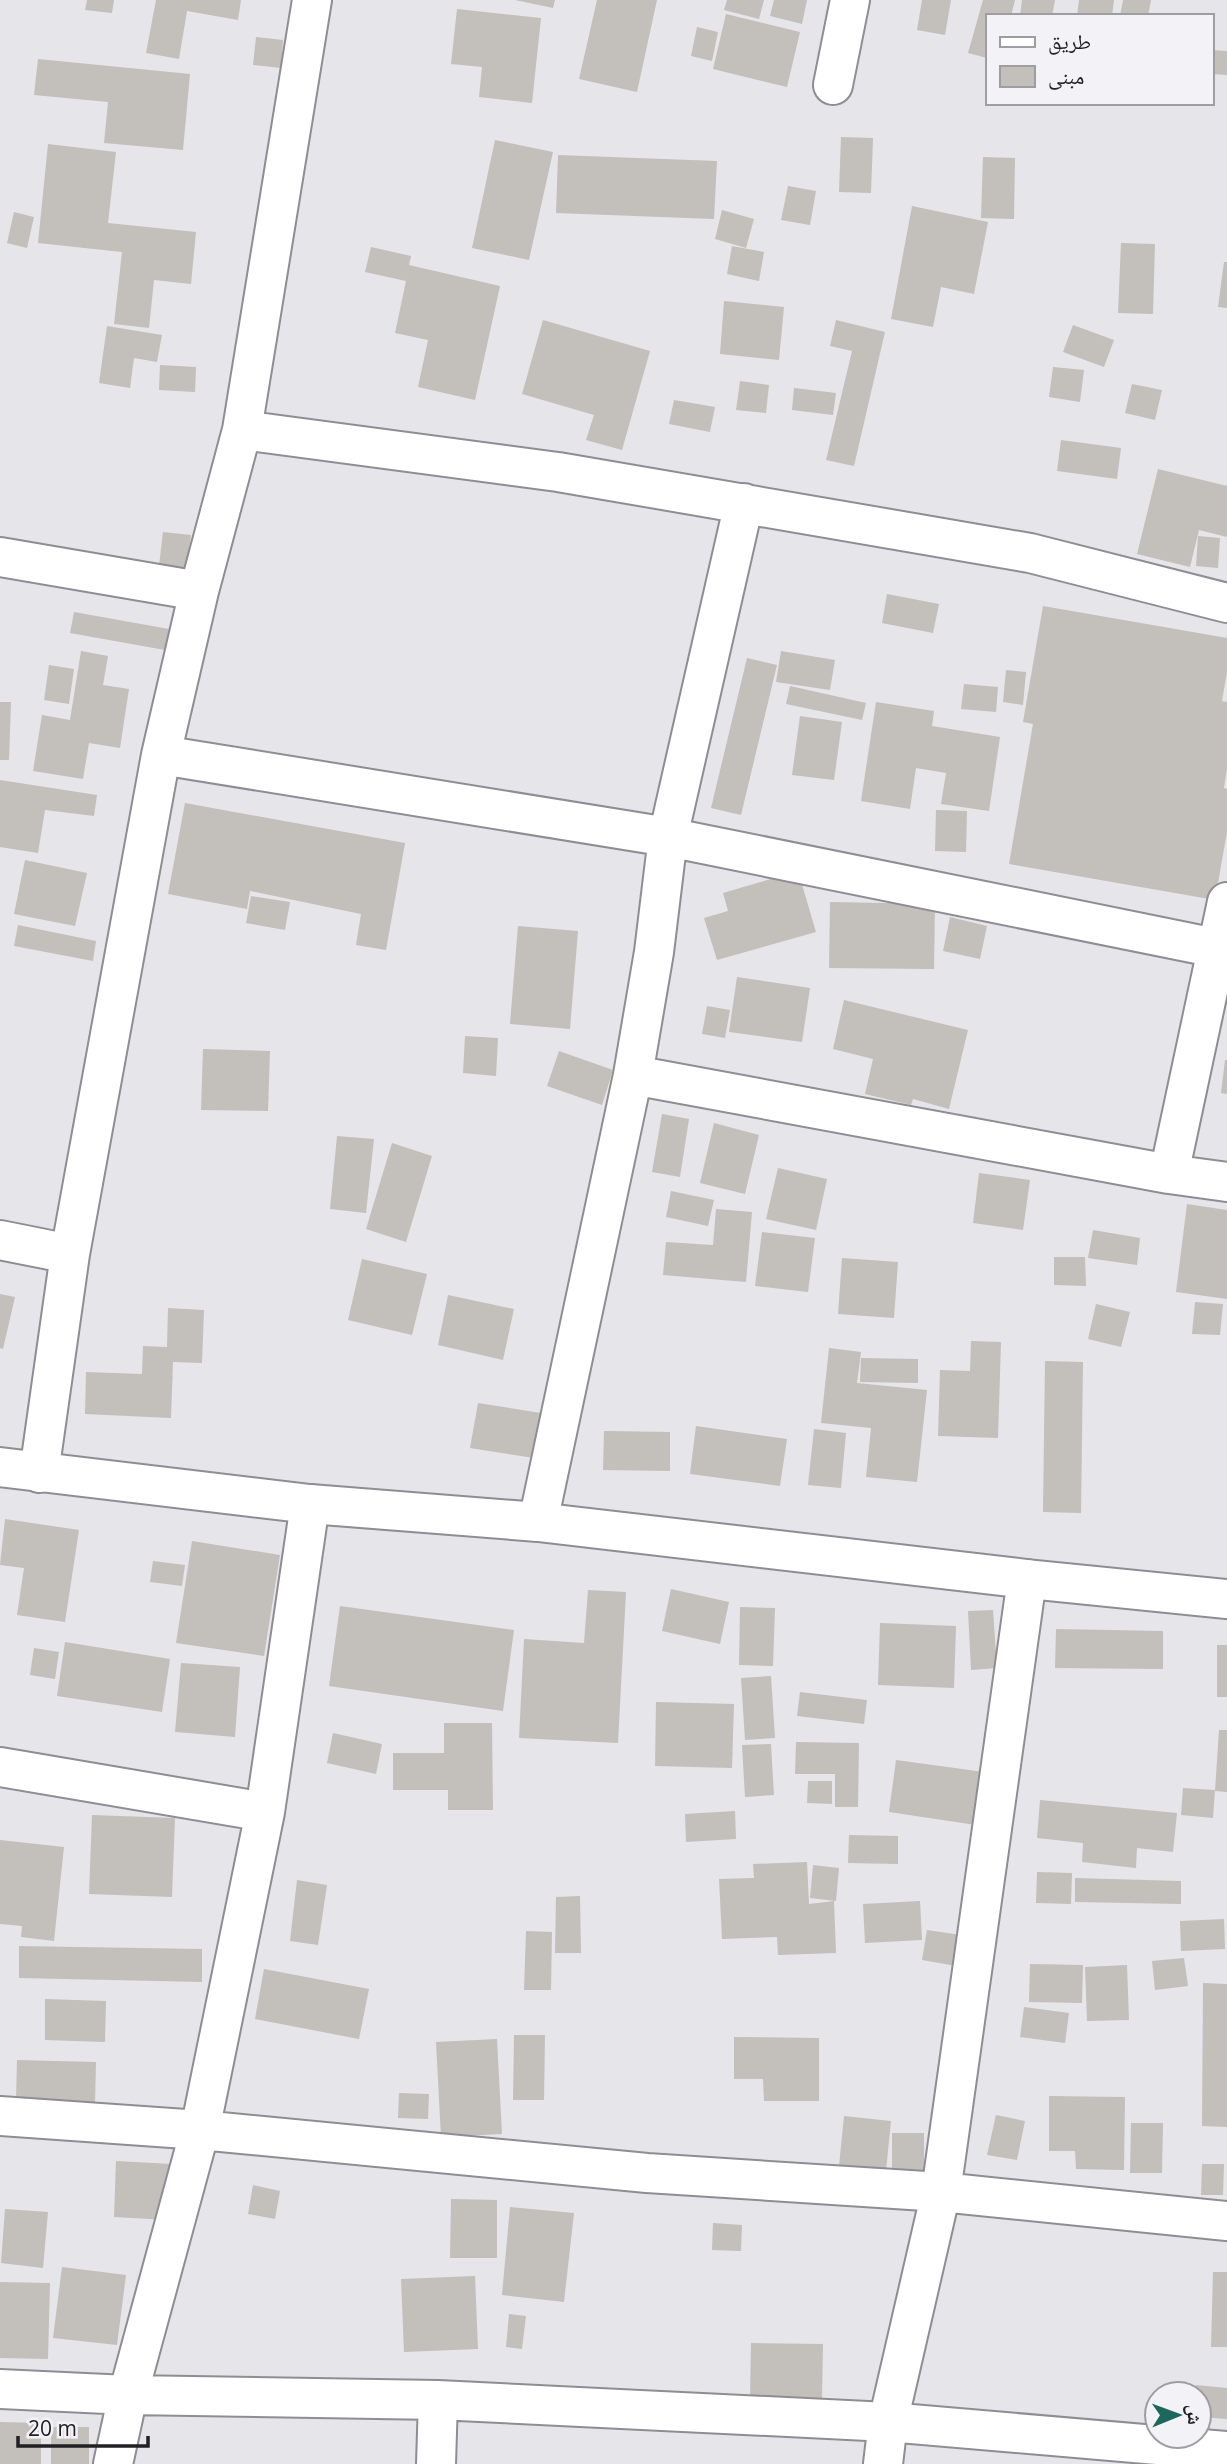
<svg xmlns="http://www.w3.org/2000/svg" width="1227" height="2464" viewBox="0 0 1227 2464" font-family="'Open Sans','Noto Naskh Arabic',sans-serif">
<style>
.building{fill:#c3bfbb}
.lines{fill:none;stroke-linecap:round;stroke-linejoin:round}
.minor-casing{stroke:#8e8d93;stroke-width:42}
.tertiary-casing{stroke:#8e8d93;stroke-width:42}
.minor{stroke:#fff;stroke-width:38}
.tertiary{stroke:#fff;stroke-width:38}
</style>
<rect width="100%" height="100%" fill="#e5e5ea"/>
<!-- building -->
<path class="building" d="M 87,0 L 114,0 L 112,13 L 85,10 Z
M 156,0 L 241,0 L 238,20 L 187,11 L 179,59 L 146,53 Z
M 515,0 L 555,0 L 553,8 Z
M 597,0 L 657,0 L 637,92 L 579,79 Z
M 727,0 L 764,0 L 759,19 L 724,10 Z
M 774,0 L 807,0 L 802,24 L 770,16 Z
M 922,0 L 951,0 L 945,35 L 917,30 Z
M 983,0 L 1015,0 L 1011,16 L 987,16 L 987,58 L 968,53 Z
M 1022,0 L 1055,0 L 1052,16 L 1020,16 Z
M 1079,0 L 1114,0 L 1112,16 L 1077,16 Z
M 1123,0 L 1151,0 L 1148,16 L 1120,16 Z
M 457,9 L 541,18 L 532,103 L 479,97 L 482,67 L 451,64 Z
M 726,14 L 800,32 L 787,87 L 713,69 Z
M 697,27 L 718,32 L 712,61 L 691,56 Z
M 256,37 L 283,40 L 281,68 L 253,65 Z
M 1211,50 L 1227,51 L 1227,75 L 1211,74 Z
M 38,59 L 190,74 L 183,150 L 104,143 L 108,102 L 34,95 Z
M 841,137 L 873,138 L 871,193 L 839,192 Z
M 495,140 L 553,152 L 529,260 L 472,248 Z
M 48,144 L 116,152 L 108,223 L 196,232 L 191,284 L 154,280 L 149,328 L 114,324 L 122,252 L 38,243 Z
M 558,155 L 717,161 L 714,219 L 556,213 Z
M 983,157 L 1015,158 L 1014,219 L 981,218 Z
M 788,186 L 816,191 L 810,225 L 781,220 Z
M 912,206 L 988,222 L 974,294 L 941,287 L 933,327 L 891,319 Z
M 722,210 L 754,219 L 746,248 L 715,239 Z
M 14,212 L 34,217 L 27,248 L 7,243 Z
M 1121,243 L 1155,244 L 1153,314 L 1118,313 Z
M 732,246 L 764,252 L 759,281 L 727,274 Z
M 371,247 L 411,256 L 409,265 L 500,286 L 475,400 L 418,387 L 428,340 L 395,333 L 406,281 L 365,272 Z
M 1224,262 L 1227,262 L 1227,308 L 1218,307 Z
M 724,301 L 784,307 L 779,360 L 720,354 Z
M 543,320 L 650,351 L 622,450 L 586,440 L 594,415 L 522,394 Z
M 836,320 L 885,332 L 854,466 L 826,460 L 852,351 L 830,346 Z
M 1073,325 L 1114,340 L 1104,367 L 1063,352 Z
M 107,326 L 162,335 L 157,362 L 134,358 L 130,388 L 99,383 Z
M 160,365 L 196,367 L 195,392 L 159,390 Z
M 1053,367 L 1084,370 L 1080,402 L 1049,397 Z
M 740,381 L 769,385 L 766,413 L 736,410 Z
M 1132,384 L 1162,390 L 1155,420 L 1125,413 Z
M 794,388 L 836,393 L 833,415 L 792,410 Z
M 674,400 L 715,407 L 710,432 L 669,424 Z
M 1061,440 L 1121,448 L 1117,479 L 1057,471 Z
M 1158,469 L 1227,486 L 1227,537 L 1199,530 L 1190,567 L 1137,554 Z
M 163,532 L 191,535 L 184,587 L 157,583 Z
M 1198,536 L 1220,538 L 1218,568 L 1196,566 Z
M 887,594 L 939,604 L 933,633 L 882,623 Z
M 1043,606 L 1227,638 L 1227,672 L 1222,701 L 1227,702 L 1227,768 L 1224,788 L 1227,789 L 1227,832 L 1215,900 L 1009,864 L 1033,724 L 1023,722 Z
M 74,612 L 169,629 L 165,650 L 70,633 Z
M 81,651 L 108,656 L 103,685 L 129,689 L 120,748 L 89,743 L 83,779 L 33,771 L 42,715 L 70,720 Z
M 781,651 L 835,660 L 830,690 L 776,682 Z
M 747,658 L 777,665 L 741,815 L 711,808 Z
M 49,665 L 74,669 L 69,704 L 44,700 Z
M 1006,670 L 1026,672 L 1023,705 L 1003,702 Z
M 964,684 L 998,687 L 996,712 L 961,709 Z
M 790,686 L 866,703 L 862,720 L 786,704 Z
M 0,702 L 11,702 L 9,760 L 0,760 Z
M 876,702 L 934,711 L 932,726 L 1000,737 L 989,811 L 941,804 L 946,773 L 916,768 L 910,809 L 861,801 Z
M 800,716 L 842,722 L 834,780 L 792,775 Z
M 0,780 L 97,795 L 94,816 L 45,810 L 38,853 L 0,847 Z
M 185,803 L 405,843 L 386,950 L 356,945 L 361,914 L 250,891 L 247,909 L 168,894 Z
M 936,810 L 967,811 L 966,852 L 935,851 Z
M 25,860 L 87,873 L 75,926 L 14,914 Z
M 798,871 L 816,932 L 717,960 L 704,918 L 728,911 L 723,893 Z
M 251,896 L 290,902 L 285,930 L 246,923 Z
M 830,902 L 935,904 L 934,969 L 829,968 Z
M 950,917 L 987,926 L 980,959 L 943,951 Z
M 18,925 L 96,941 L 93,961 L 14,946 Z
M 518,926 L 578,931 L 570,1029 L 510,1024 Z
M 737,977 L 810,988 L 802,1042 L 729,1032 Z
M 844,1000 L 968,1030 L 949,1109 L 913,1099 L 911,1105 L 865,1094 L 873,1059 L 833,1049 Z
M 707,1006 L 730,1010 L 725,1038 L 702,1034 Z
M 465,1036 L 498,1038 L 496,1076 L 463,1073 Z
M 203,1049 L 270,1051 L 268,1111 L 201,1110 Z
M 559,1051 L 613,1070 L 602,1105 L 547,1086 Z
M 1225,1060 L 1227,1060 L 1227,1094 L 1221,1093 Z
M 662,1114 L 689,1119 L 680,1177 L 652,1172 Z
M 714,1123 L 759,1135 L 745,1194 L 700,1183 Z
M 337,1136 L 374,1139 L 366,1213 L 330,1209 Z
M 392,1143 L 432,1156 L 406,1242 L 366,1229 Z
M 778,1168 L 827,1179 L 816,1230 L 766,1219 Z
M 979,1173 L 1030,1180 L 1023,1230 L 973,1223 Z
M 671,1191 L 714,1200 L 708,1226 L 666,1217 Z
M 1187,1204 L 1227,1210 L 1227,1299 L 1176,1292 Z
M 716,1209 L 752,1212 L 746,1282 L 663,1275 L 666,1242 L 713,1245 Z
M 1093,1230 L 1140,1238 L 1137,1265 L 1088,1258 Z
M 762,1232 L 815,1238 L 808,1292 L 755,1286 Z
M 1054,1257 L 1085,1257 L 1086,1286 L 1054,1285 Z
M 842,1258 L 898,1262 L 894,1318 L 838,1314 Z
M 362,1259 L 427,1274 L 412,1335 L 348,1320 Z
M 0,1294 L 15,1297 L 3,1349 L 0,1348 Z
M 448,1295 L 514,1309 L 503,1360 L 438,1345 Z
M 1195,1302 L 1223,1304 L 1220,1335 L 1192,1334 Z
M 1096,1304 L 1130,1312 L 1121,1347 L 1088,1339 Z
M 168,1308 L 204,1310 L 202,1363 L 173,1362 L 171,1418 L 85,1414 L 86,1372 L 142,1374 L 143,1346 L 167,1347 Z
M 971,1341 L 1001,1342 L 998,1438 L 938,1436 L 940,1370 L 970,1371 Z
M 829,1348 L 861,1352 L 857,1383 L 927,1390 L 917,1482 L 866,1477 L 871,1428 L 821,1423 Z
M 861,1358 L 918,1359 L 918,1383 L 860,1382 Z
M 1045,1361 L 1083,1362 L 1081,1513 L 1043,1512 Z
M 478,1403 L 541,1413 L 534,1458 L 470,1448 Z
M 696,1426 L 787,1439 L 780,1486 L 690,1474 Z
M 814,1429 L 846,1433 L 841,1488 L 808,1485 Z
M 604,1431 L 670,1432 L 670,1471 L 603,1470 Z
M 5,1519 L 79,1530 L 65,1622 L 17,1615 L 24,1568 L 0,1565 Z
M 192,1541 L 280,1555 L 264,1656 L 176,1643 Z
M 153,1561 L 185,1565 L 182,1586 L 150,1582 Z
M 671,1589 L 729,1602 L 720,1644 L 662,1631 Z
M 588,1590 L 626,1592 L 618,1743 L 519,1738 L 524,1639 L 584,1643 Z
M 340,1606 L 514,1630 L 503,1711 L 329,1686 Z
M 740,1607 L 775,1608 L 773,1666 L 739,1665 Z
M 993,1610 L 997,1668 L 971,1670 L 968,1611 Z
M 880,1623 L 956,1626 L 954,1688 L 878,1685 Z
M 1056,1629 L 1163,1631 L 1163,1669 L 1055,1668 Z
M 65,1642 L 170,1659 L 162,1712 L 57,1696 Z
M 1217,1645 L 1227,1645 L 1227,1697 L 1217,1697 Z
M 34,1648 L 59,1652 L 55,1679 L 30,1675 Z
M 181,1663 L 240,1667 L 235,1737 L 175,1732 Z
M 771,1676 L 775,1738 L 745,1740 L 741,1678 Z
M 800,1692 L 867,1700 L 864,1724 L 797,1716 Z
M 656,1702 L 734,1704 L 732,1768 L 655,1766 Z
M 444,1723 L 492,1723 L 493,1810 L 448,1810 L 448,1790 L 393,1790 L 393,1753 L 444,1753 Z
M 1219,1730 L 1227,1730 L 1227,1792 L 1215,1791 Z
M 333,1733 L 382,1744 L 376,1774 L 327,1763 Z
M 796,1742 L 859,1743 L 858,1807 L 835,1807 L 835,1774 L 795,1774 Z
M 771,1744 L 774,1795 L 745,1797 L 742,1745 Z
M 896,1760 L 984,1772 L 976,1825 L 889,1812 Z
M 808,1781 L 832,1781 L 832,1804 L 807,1803 Z
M 1183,1788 L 1215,1790 L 1213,1818 L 1181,1815 Z
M 1040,1800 L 1177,1813 L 1173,1852 L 1137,1848 L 1136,1868 L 1082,1862 L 1083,1843 L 1037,1838 Z
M 735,1811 L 736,1839 L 686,1842 L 685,1814 Z
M 92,1815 L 175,1818 L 172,1897 L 89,1894 Z
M 849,1835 L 898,1836 L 898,1864 L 848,1863 Z
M 0,1840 L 64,1847 L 54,1941 L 21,1937 L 22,1926 L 0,1924 Z
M 807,1862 L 809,1904 L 834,1901 L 836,1953 L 778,1955 L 777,1937 L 722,1939 L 719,1879 L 754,1878 L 753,1864 Z
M 813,1865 L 839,1868 L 836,1901 L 810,1898 Z
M 1037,1872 L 1072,1873 L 1071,1904 L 1036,1903 Z
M 1075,1878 L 1181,1881 L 1181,1904 L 1075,1902 Z
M 297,1880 L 327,1885 L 318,1945 L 290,1941 Z
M 580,1896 L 581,1953 L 555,1953 L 556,1897 Z
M 920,1901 L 922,1940 L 865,1943 L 863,1904 Z
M 1224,1919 L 1225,1949 L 1181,1951 L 1180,1921 Z
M 927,1930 L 961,1935 L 956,1966 L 922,1960 Z
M 526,1931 L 552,1932 L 551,1990 L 524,1990 Z
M 19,1946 L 202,1949 L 202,1982 L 19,1978 Z
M 1184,1958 L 1188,1986 L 1155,1990 L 1152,1961 Z
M 1030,1964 L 1083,1965 L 1082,2003 L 1029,2002 Z
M 1127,1965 L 1129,2020 L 1087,2021 L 1085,1967 Z
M 264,1969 L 369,1989 L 359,2039 L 255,2019 Z
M 1203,1983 L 1227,1984 L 1227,2127 L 1202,2126 Z
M 45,1999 L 106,2001 L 105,2042 L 45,2040 Z
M 1024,2007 L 1069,2013 L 1065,2043 L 1020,2037 Z
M 514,2035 L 545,2035 L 544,2100 L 513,2100 Z
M 734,2037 L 819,2038 L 819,2101 L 764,2101 L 763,2079 L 734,2079 Z
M 497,2039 L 502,2134 L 441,2137 L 436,2042 Z
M 17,2060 L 96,2062 L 95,2103 L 16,2100 Z
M 399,2093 L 429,2094 L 428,2119 L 398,2118 Z
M 1049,2096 L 1125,2097 L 1124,2170 L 1076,2169 L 1075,2151 L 1049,2151 Z
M 996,2115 L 1025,2121 L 1017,2160 L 987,2155 Z
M 844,2116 L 891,2121 L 885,2181 L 838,2176 Z
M 1131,2123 L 1163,2123 L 1162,2173 L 1130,2173 Z
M 892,2133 L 924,2133 L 924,2174 L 892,2174 Z
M 116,2161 L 172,2164 L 169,2220 L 114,2217 Z
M 1202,2164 L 1224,2164 L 1223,2195 L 1201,2195 Z
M 253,2185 L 280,2191 L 275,2219 L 248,2214 Z
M 451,2199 L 497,2200 L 497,2258 L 450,2258 Z
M 510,2207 L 574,2213 L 564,2302 L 502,2295 Z
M 5,2209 L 48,2212 L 43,2268 L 1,2263 Z
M 713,2223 L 742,2225 L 741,2251 L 712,2250 Z
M 62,2267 L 126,2275 L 117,2345 L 53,2338 Z
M 1213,2272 L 1227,2272 L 1227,2347 L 1211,2347 Z
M 475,2276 L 478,2349 L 404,2352 L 401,2279 Z
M 0,2282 L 50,2283 L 48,2359 L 0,2358 Z
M 509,2314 L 526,2316 L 522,2349 L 506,2347 Z
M 751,2343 L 823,2344 L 822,2400 L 750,2399 Z
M 1196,2385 L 1227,2388 L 1227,2419 L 1199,2417 L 1199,2394 L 1195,2394 Z
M 0,2422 L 41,2423 L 41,2464 L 0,2464 Z
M 51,2427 L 89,2427 L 89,2464 L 51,2464 Z"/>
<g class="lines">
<!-- minor casing -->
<g class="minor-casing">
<path id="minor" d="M 833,85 L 850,0
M 242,430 L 558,472 L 1030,553 L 1227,603
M 0,557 L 199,591
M 161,755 L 668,837 L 1216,948
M 633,1075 L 1169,1174 L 1227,1182
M 1169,1174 L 1227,902
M 0,1240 L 70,1254
M 39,1473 L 70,1254 L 161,755 L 199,591 L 242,430 L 312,0
M 538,1522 L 633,1075 L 654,952 L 668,837 L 744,503
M 0,1767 L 265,1812
M 0,2116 L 200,2130 L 647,2173 L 941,2192 L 1227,2221
M 0,2389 L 128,2395 L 438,2400 L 888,2422 L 1227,2451
M 113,2464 L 128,2395 L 200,2130 L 265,1812 L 310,1504
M 436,2464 L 438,2400
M 883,2464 L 888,2422 L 941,2192 L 1027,1579"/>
</g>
<!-- tertiary casing -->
<g class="tertiary-casing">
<path id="tertiary" d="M 0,1467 L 310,1504 L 538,1522 L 1027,1579 L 1227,1599"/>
</g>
<!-- minor -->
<use href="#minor" class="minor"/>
<!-- tertiary -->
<use href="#tertiary" class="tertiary"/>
</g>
<!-- legend -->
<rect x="986" y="14" width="228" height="91" fill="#f2f2f7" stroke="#9e9ea2" stroke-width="2"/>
<rect x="1000" y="37" width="35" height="10" fill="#ffffff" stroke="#9e9ea2" stroke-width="2"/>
<text x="1048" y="49" font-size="21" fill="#212123">طريق</text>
<rect x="1000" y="66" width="35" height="21" fill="#c3bfbb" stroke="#9e9ea2" stroke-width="2"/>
<text x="1048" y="84" font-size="21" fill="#212123">مبنى</text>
<!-- north arrow -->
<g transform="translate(1178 2415) rotate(89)"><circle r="33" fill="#f2f2f7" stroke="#9e9ea2" stroke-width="2"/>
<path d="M0-5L12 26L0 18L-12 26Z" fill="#1e675d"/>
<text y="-10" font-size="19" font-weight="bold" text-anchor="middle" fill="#212123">ش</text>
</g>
<!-- scale -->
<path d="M18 2436v10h130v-10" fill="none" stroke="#212123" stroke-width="3.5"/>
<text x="28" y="2436" font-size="21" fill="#212123" stroke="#f2f2f7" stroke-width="5" paint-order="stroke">20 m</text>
</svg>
